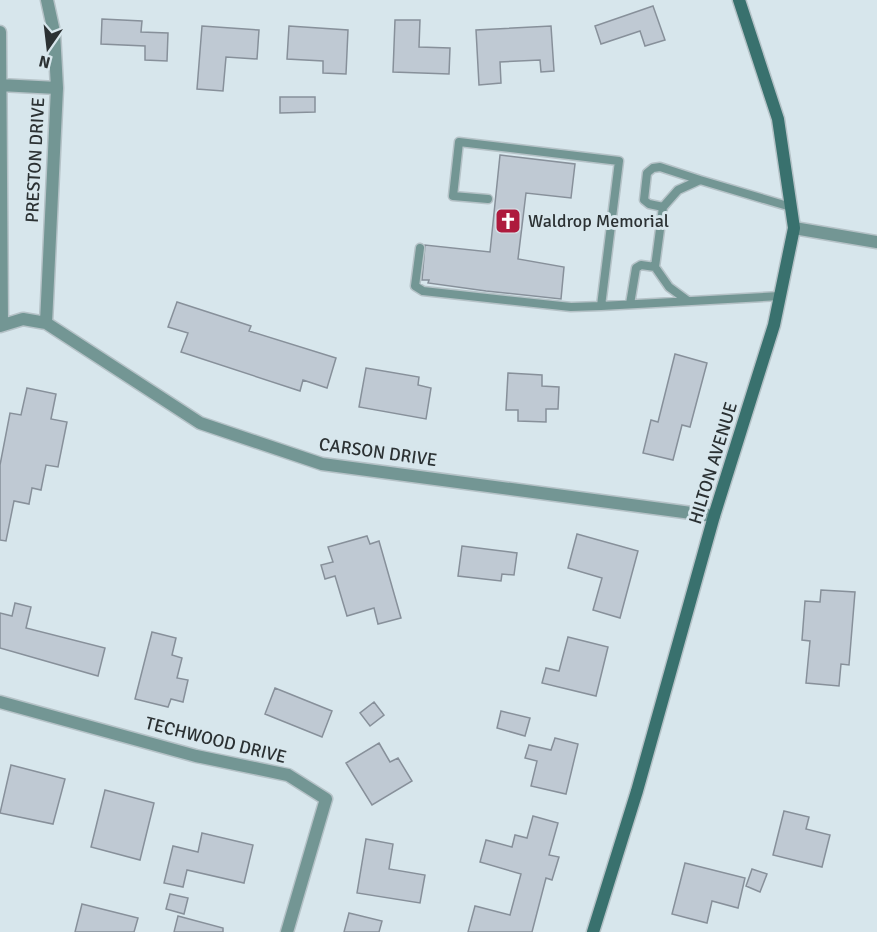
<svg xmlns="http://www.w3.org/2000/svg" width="877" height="932" viewBox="0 0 877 932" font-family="Signika,sans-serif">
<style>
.building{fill:#bfc9d3;stroke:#87909a;stroke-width:1.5}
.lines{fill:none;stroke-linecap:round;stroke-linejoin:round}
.lane-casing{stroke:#b5c2c7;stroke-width:11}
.street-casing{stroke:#b5c2c7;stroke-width:15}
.secondary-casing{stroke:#b5c2c7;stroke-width:15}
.lane{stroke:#739694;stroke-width:8}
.street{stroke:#739694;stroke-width:12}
.secondary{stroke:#39716e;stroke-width:12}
.labels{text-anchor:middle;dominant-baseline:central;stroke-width:6;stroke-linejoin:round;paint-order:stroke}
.street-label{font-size:18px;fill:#2b3133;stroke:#d7e6ec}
.poi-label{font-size:18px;fill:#2b3133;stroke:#d7e6ec;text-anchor:start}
</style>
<rect width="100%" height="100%" fill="#d7e6ec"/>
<!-- building -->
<path class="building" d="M 653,6 L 665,40 L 645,46 L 640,31 L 601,44 L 595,26 Z
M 102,19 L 142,21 L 141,32 L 168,33 L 167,61 L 145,60 L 145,46 L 101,44 Z
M 395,20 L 420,20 L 419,47 L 450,48 L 449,74 L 393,72 Z
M 202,26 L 259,30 L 257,59 L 226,57 L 223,91 L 197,89 Z
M 289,26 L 348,30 L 346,74 L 323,73 L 323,61 L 287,59 Z
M 551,26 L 554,71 L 541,72 L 540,60 L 500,62 L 501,83 L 479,85 L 476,30 Z
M 280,97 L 315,97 L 315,112 L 280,113 Z
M 500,155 L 575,164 L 571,198 L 526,193 L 518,259 L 564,267 L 561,299 L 486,291 L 428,283 L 429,280 L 422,280 L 425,245 L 490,252 Z
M 177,302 L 251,326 L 249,331 L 336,358 L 327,388 L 303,380 L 300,391 L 181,352 L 188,333 L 168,327 Z
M 675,354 L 707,363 L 690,427 L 682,425 L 673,460 L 643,453 L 651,420 L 658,422 Z
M 366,368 L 419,377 L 418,385 L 431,388 L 426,419 L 359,407 Z
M 508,373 L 542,375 L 542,386 L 559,387 L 558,409 L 546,409 L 546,422 L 518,421 L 518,410 L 506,410 Z
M 27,388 L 56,394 L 51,419 L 67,422 L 58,467 L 46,465 L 41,490 L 32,488 L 29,504 L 14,501 L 6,541 L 0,540 L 0,465 L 10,413 L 21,415 Z
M 577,534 L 638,551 L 620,618 L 593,610 L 602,578 L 568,568 Z
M 367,536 L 370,544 L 379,541 L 401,618 L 378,624 L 374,608 L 347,616 L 335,576 L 325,579 L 321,565 L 333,562 L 328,547 Z
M 462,546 L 517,553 L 514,575 L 502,574 L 501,581 L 458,576 Z
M 821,590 L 855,592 L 849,665 L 841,664 L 839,686 L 806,683 L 810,641 L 802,640 L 805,601 L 820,602 Z
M 15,603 L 31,607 L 26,628 L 105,648 L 98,676 L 0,648 L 0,613 L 12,616 Z
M 152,632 L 176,638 L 172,655 L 182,658 L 177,678 L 188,680 L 183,702 L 171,699 L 168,707 L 135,699 Z
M 568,637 L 608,647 L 596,696 L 542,683 L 546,668 L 559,671 Z
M 275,688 L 332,711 L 322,737 L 265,714 Z
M 374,702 L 384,715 L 370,726 L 360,713 Z
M 501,711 L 530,718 L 525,736 L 497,728 Z
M 555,738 L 578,744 L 566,794 L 531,786 L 537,761 L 525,758 L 529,745 L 551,750 Z
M 379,743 L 390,762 L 398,758 L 412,781 L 372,805 L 346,763 Z
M 11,765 L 65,779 L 53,824 L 0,813 Z
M 105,790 L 154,803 L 140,860 L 91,847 Z
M 784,811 L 809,817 L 806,829 L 830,835 L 822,867 L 773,855 Z
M 533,816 L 558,823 L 549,855 L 559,857 L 552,880 L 546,878 L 532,932 L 468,932 L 475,906 L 510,915 L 521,874 L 480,862 L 486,840 L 512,847 L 515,835 L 527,838 Z
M 202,833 L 253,845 L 244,883 L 187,870 L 183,887 L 164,883 L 173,846 L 198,852 Z
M 366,839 L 393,844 L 389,869 L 425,875 L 420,903 L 357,893 Z
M 685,863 L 745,878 L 738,908 L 712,901 L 707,923 L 672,914 Z
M 752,869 L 767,874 L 760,892 L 746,886 Z
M 170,894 L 188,898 L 184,914 L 166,909 Z
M 82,904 L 138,918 L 134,932 L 75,932 Z
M 349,913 L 382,921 L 379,932 L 344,932 Z
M 178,916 L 223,928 L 223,932 L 174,932 Z"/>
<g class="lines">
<!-- lane casing -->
<g class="lane-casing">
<path id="lane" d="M 663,207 L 649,204 L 644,200 L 647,173 L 653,168 L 660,167 L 700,180
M 420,248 L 415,286 L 423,291 L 571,307 L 601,306 L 619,161 L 459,142 L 453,196 L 488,199
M 688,301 L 669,287 L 655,267 L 663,207 L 678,190 L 700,180 L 791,207
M 630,304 L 636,268 L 641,265 L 655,267
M 601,306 L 780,296"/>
</g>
<!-- street casing -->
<g class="street-casing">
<path id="street" d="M 0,32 L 2,325
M 0,85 L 57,88
M 794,228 L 877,242
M 46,323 L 57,88 L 54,32 L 47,0
M 0,326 L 23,319 L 46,323 L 200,423 L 322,464 L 714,516
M 0,702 L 196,756 L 288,775 L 326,799 L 287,932"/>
</g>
<!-- secondary casing -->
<g class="secondary-casing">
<path id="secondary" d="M 593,932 L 637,791 L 714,516 L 774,325 L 794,228 L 778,119 L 739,0"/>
</g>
<!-- lane -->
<use href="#lane" class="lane"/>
<!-- street -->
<use href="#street" class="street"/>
<!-- secondary -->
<use href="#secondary" class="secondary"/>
</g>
<!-- icons -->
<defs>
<g id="church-square" transform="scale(1.35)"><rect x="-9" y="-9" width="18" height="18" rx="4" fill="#ae1a3d" stroke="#d7e6ec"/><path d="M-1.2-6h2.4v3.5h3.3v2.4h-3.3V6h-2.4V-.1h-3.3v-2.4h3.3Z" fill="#fff"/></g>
</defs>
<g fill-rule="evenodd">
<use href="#church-square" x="508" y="221"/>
</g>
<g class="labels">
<!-- street labels -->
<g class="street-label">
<text transform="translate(35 160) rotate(-87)">PRESTON DRIVE</text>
<text transform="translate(378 452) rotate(8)">CARSON DRIVE</text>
<text transform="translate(713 463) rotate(-73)">HILTON AVENUE</text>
<text transform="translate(216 740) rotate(14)">TECHWOOD DRIVE</text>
</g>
<!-- poi labels -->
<g class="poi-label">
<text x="528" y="221">Waldrop Memorial</text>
</g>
</g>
<!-- north arrow -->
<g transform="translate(48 48) rotate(194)" stroke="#d7e6ec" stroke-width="4.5" paint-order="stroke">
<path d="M0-4.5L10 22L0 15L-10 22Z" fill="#2b3133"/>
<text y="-9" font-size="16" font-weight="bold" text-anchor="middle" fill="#2b3133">N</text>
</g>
</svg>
